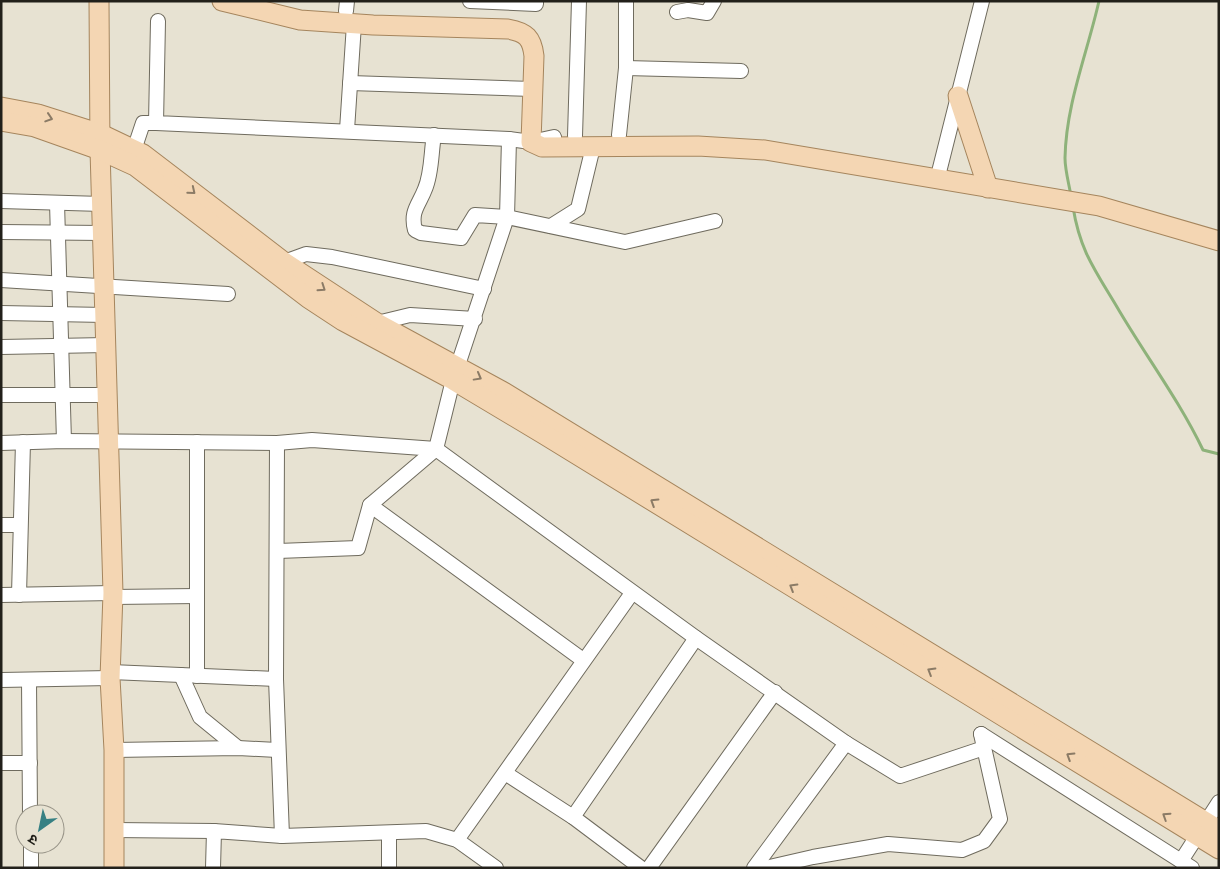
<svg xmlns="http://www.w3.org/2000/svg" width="1220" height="869" font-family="Rubik,'Noto Sans Devanagari',sans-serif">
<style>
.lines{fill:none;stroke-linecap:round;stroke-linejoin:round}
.stream{stroke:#8eb27a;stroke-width:3}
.minor-casing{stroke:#6f6b5e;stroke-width:16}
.major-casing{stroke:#a5855d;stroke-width:21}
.minor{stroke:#fff;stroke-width:14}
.major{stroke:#f4d6b3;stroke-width:19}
.oneway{stroke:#8b7b66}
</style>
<rect width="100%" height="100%" fill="#e7e2d2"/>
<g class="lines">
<g class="stream">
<path d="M1071,196C1069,184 1065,170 1065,158C1066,104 1087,54 1099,1"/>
<path d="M1073,207C1080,251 1095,270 1117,307C1145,355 1179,400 1203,450L1219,454"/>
</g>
<defs>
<g id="minor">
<polyline points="470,1 536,4 536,1"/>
<polyline points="346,11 347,1"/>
<polyline points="677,12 688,10 707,13 714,1"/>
<polyline points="158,21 156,123 509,139 531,142 554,137"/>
<polyline points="626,68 741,71"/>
<polyline points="350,83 533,89"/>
<polyline points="347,130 354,24"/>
<path d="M434,135C431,152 432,173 425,189C419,205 410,211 415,230L421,233L461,238L475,215L507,217L625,242L715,221"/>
<polyline points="619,135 626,68 626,1"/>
<polyline points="575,136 579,1"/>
<polyline points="134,150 143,123 156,123"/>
<polyline points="937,180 982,1"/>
<polyline points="1,201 102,204"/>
<polyline points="57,203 64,441"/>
<polyline points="551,226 578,209 593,147"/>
<polyline points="1,232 103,233"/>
<polyline points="284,262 306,254 332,257 484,289"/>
<polyline points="1,280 228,294"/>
<polyline points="1,313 105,315"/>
<polyline points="374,327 377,323 410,315 475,319"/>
<polyline points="1,347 106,345"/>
<polyline points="1,395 107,395"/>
<polyline points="197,442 197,676"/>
<polyline points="1,443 64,441 277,443 312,440 436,449 696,638 846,743 900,776 984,748"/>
<polyline points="277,443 276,679 282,836"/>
<polyline points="370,505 436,449 453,380 507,217 509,139"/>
<polyline points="1,525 20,525"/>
<polyline points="278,551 358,548 370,505 583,660"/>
<polyline points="1,595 113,593"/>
<polyline points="19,595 23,442"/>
<polyline points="113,597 197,596"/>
<polyline points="111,672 276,679"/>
<polyline points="181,675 200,717 238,748"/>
<polyline points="1,680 110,678"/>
<polyline points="29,680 30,814"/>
<polyline points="981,734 1192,868"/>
<polyline points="114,750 238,748 277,750"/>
<polyline points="1,763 30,763"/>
<polyline points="505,773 573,817 641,868"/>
<polyline points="573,817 696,638"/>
<polyline points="114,830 214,831"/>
<polyline points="457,840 632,593"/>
<polyline points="31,844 31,868"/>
<polyline points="1181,861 1219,802"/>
<polyline points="213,868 214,831 282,836 426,831 457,840 496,868"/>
<polyline points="389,868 389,834"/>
<polyline points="649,868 775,692"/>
<polyline points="754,868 846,743"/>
<polyline points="765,868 813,857 888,844 962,850 984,841 1000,819 981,734"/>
</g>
<g id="major">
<polyline points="99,1 100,150 113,593 110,678 114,750 114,868"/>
<path d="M222,1L300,20L373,25L508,29C526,32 532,38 534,56L531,142L542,147L698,146L765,150L1099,206L1219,241"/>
<polyline points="958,96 988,188"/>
<polyline points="1,107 38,114 101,134 143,154 284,262 377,323 502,391 1219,830"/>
<polyline points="1,121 35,127 100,150 135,166 308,298 343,321 453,380 545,435 1219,849"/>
</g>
</defs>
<use href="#minor" class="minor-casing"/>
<use href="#major" class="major-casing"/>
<use href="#minor" class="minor"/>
<use href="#major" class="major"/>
</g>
<defs><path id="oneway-chevron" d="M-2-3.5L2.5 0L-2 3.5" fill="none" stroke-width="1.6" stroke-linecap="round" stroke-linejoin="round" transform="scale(1.25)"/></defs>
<g class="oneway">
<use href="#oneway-chevron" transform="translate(49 118) rotate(18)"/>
<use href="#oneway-chevron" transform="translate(192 191) rotate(39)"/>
<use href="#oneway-chevron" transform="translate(322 288) rotate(34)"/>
<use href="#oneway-chevron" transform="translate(478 377) rotate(29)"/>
<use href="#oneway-chevron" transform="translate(654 502) rotate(-148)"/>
<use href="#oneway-chevron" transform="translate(793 587) rotate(-149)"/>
<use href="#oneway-chevron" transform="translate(931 671) rotate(-149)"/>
<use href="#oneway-chevron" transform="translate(1070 756) rotate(-148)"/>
<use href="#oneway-chevron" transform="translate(1166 816) rotate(-147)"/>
</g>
<rect width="1220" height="869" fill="none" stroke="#22201a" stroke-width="5"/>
<g transform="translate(40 829) rotate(213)"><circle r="24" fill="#e7e2d2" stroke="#989488"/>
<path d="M0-4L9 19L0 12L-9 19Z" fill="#378083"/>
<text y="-8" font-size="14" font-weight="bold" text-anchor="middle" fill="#22201a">उ</text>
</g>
</svg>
